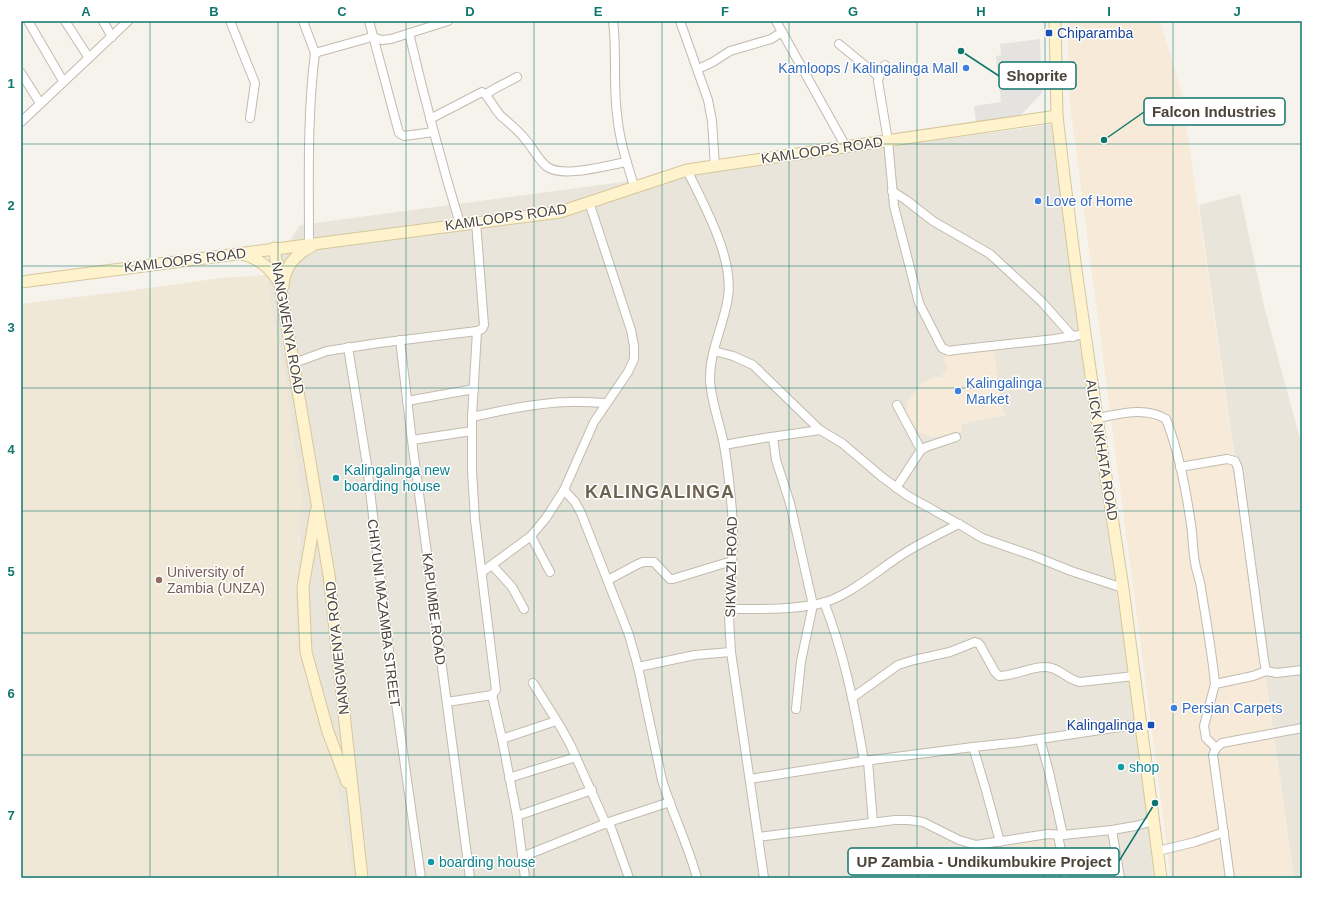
<svg xmlns="http://www.w3.org/2000/svg" width="1323" height="899" font-family="Helvetica,sans-serif">
<style>
.residential{fill:#eae5da}
.commercial{fill:#f7ead8}
.education{fill:#efe8d6}
.parking{fill:#e5e3e0}
.lines{fill:none;stroke-linecap:round;stroke-linejoin:round}
.minor-casing{stroke:#c2bbae;stroke-width:10}
.secondary-casing{stroke:#d6c79b;stroke-width:13}
.minor{stroke:#fff;stroke-width:8}
.secondary{stroke:#fff3cd;stroke-width:11}
.grid{fill:none;stroke:#0f766e;stroke-width:1;stroke-opacity:0.55}
.transit-dot{fill:#1a4fb4;stroke:#fff;stroke-width:1.5}
.shop-dot{fill:#3f7fe0;stroke:#fff;stroke-width:1.5}
.culture-dot{fill:#0f9aa8;stroke:#fff;stroke-width:1.5}
.education-dot{fill:#8d6e63;stroke:#fff;stroke-width:1.5}
.labels{text-anchor:middle;stroke-width:3;stroke-linejoin:round;paint-order:stroke}
.transit-label{font-size:14px;fill:#164399;stroke:#fff;text-anchor:start}
.shop-label{font-size:14px;fill:#366cbe;stroke:#fff;text-anchor:start}
.street-label{font-size:14px;fill:#4b4439;stroke:#fff}
.culture-label{font-size:14px;fill:#0d838f;stroke:#fff;text-anchor:start}
.education-label{font-size:14px;fill:#785e54;stroke:#fff;text-anchor:start}
.district-label{font-size:18px;font-weight:bold;letter-spacing:1px;fill:#6e6250;stroke:#fff}
.leader{fill:none;stroke:#0f766e;stroke-width:1.5}
.callout-dot{fill:#0f766e;stroke:#fff;stroke-width:1.5}
.callout{fill:#fff;stroke:#0f766e;stroke-width:1.5}
.callout-label{font-size:15px;text-anchor:middle;font-weight:bold;fill:#4b4439}
.neatline{fill:none;stroke:#0f766e;stroke-width:1.5}
.grid-label{font-size:13px;text-anchor:middle;font-weight:bold;fill:#0f766e}
</style>
<rect width="100%" height="100%" fill="#f6f3ec"/>
<g class="residential">
<polygon points="1062,123 1105,512 1159,878 353,878 338,790 324,733 300,658 294,625 300,535 269,294 267,275 300,225"/>
<polygon points="1240,194 1264,306 1302,446 1302,878 1294,878 1199,205"/>
</g>
<g class="commercial">
<polygon points="1067,21 1160,21 1182,94 1294,878 1171,878 1070,104"/>
<polygon points="992,346 997,367 997,376 1003,410 1006,415 962,424 962,432 951,434 947,436 932,437 919,433 913,426 906,411 908,400 918,388 922,383 933,377 941,377 947,368 944,358 949,352"/>
</g>
<g class="education">
<polygon points="267,275 269,294 286,379 302,497 294,625 300,658 324,733 338,790 353,878 21,878 21,304 128,291 220,278"/>
<polygon points="1057,836 1065,878 931,878 933,873 971,864 969,848"/>
</g>
<polygon class="parking" points="1040,39 1042,93 1019,117 976,122 974,106 1001,102 996,56 1001,55 1000,44"/>
<g class="lines">
<defs>
<g id="minor">
<polyline points="28,21 63,81"/>
<polyline points="65,21 89,58"/>
<polyline points="103,21 112,37"/>
<polyline points="230,21 255,83 250,118"/>
<polyline points="303,21 315,53"/>
<polyline points="369,21 399,133 404,136 434,132"/>
<path d="M613,21C617,52 613,83 617,114C619,139 627,163 634,186"/>
<polyline points="680,21 708,100 712,121 715,166"/>
<polyline points="776,21 846,147"/>
<path d="M409,33C424,97 441,161 460,224"/>
<polyline points="839,44 879,77"/>
<polyline points="885,65 879,77 878,81 888,141 894,206 919,303 942,348 949,351 955,350 1055,339 1085,334"/>
<polyline points="698,69 713,62 730,51 771,39 782,32"/>
<polyline points="21,73 40,103"/>
<polyline points="486,94 496,88 517,77"/>
<path d="M430,119L482,92C488,95 495,110 501,116C509,123 518,130 525,139C532,147 538,159 546,166C562,179 607,165 627,162"/>
<polyline points="21,122 128,21"/>
<path d="M687,170C704,205 734,258 728,297C724,325 709,352 710,380C711,402 720,423 724,445C728,466 730,489 732,511C735,543 731,575 729,607C729,622 730,637 731,652L764,878"/>
<polyline points="892,191 906,200 933,221 990,254 1042,302 1073,337"/>
<path d="M309,244C309,181 307,116 315,53L372,37L382,40L391,39L448,21"/>
<polyline points="400,340 411,433 470,878"/>
<polyline points="348,347 367,465 391,668 421,878"/>
<polyline points="714,351 733,356 753,365 820,430 842,443 882,477 908,496 964,527 982,538 1034,556 1071,571 1123,588"/>
<polyline points="294,363 327,351 379,343 477,331 482,329 484,325 476,222"/>
<polyline points="407,401 474,389"/>
<polyline points="897,405 921,450"/>
<path d="M472,417C504,410 536,403 568,402C581,401 593,403 606,403"/>
<path d="M1097,418C1120,414 1145,406 1166,419C1180,455 1187,494 1192,532C1193,542 1193,552 1195,562C1196,571 1200,579 1201,588C1206,620 1212,652 1215,684L1253,676L1266,671"/>
<polyline points="773,437 776,460 790,503 813,605 801,661 796,709"/>
<polyline points="412,440 472,431"/>
<polyline points="724,445 764,438 820,430"/>
<polyline points="1180,467 1227,459 1235,461 1238,468 1264,660 1266,671 1277,673 1302,670"/>
<polyline points="896,488 921,450 926,447 956,437"/>
<path d="M564,490L575,502L581,513L629,635L638,667L662,780C672,813 688,844 697,878"/>
<polyline points="531,536 550,572"/>
<polyline points="492,565 512,587 524,609"/>
<polyline points="482,572 531,536 546,518 564,490 594,422 628,372 634,359 634,346 631,330 589,202"/>
<polyline points="608,580 638,564 643,562 654,562 670,579 673,579 732,561"/>
<path d="M824,602C844,653 855,707 864,761"/>
<path d="M729,609C758,609 789,610 818,604C845,599 877,571 900,556C918,544 939,534 959,524"/>
<polyline points="638,667 695,655 731,652"/>
<polyline points="533,683 560,726 570,744 606,824"/>
<polyline points="1215,684 1204,726 1206,738 1216,748"/>
<polyline points="492,695 502,739 517,816 525,878"/>
<path d="M852,698L898,665L914,660L950,652L975,642L978,643L980,645L995,672L999,676C1014,676 1033,666 1046,667C1059,667 1067,680 1080,682L1134,676"/>
<polyline points="447,702 492,695 496,690 475,520 472,470 472,417 477,331"/>
<polyline points="502,739 556,721"/>
<polyline points="1040,739 1049,772 1063,835"/>
<polyline points="973,747 985,787 1000,842"/>
<polyline points="868,761 873,823"/>
<polyline points="509,778 576,757"/>
<polyline points="750,779 864,761 973,747 1020,742 1140,724"/>
<polyline points="517,816 592,790"/>
<polyline points="609,822 629,878"/>
<polyline points="1112,830 1120,878"/>
<polyline points="1058,835 1066,878"/>
<polyline points="758,837 895,820 909,820 923,822 959,840 976,845 1048,834 1063,835 1112,830 1135,826 1154,821"/>
<polyline points="1158,851 1195,842 1224,832"/>
<polyline points="912,856 917,863 925,878"/>
<polyline points="522,857 609,822 670,802"/>
<polyline points="1230,878 1213,755 1216,748 1222,743 1302,728"/>
</g>
<g id="secondary">
<polyline points="1055,21 1057,116 1064,176 1076,270 1097,418 1123,588 1161,878"/>
<polyline points="274,248 329,575 362,878"/>
<path d="M242,254C258,258 269,266 278,281"/>
<polyline points="21,282 560,212 687,170 1057,116"/>
<path d="M283,286C284,267 296,254 312,246"/>
<polyline points="316,511 303,587 306,652 328,732 347,782"/>
</g>
</defs>
<use href="#minor" class="minor-casing"/>
<use href="#secondary" class="secondary-casing"/>
<use href="#minor" class="minor"/>
<use href="#secondary" class="secondary"/>
</g>
<path class="grid" d="M150,21V878M278,21V878M406,21V878M534,21V878M662,21V878M789,21V878M917,21V878M1045,21V878M1173,21V878M21,144H1302M21,266H1302M21,388H1302M21,511H1302M21,633H1302M21,755H1302"/>
<g class="transit-dot">
<rect x="1045" y="29" width="8" height="8" rx="2"/>
<rect x="1147" y="721" width="8" height="8" rx="2"/>
</g>
<g class="shop-dot">
<circle cx="966" cy="68" r="4"/>
<circle cx="1038" cy="201" r="4"/>
<circle cx="958" cy="391" r="4"/>
<circle cx="1174" cy="708" r="4"/>
</g>
<g class="culture-dot">
<circle cx="336" cy="478" r="4"/>
<circle cx="1121" cy="767" r="4"/>
<circle cx="431" cy="862" r="4"/>
</g>
<circle class="education-dot" cx="159" cy="580" r="4"/>
<g class="labels">
<g class="transit-label">
<text x="1057" y="38">Chiparamba</text>
<text x="1143" y="730" text-anchor="end">Kalingalinga</text>
</g>
<g class="shop-label">
<text x="958" y="73" text-anchor="end">Kamloops / Kalingalinga Mall</text>
<text x="1046" y="206">Love of Home</text>
<text x="966" y="388">Kalingalinga<tspan x="966" dy="16">Market</tspan></text>
<text x="1182" y="713">Persian Carpets</text>
</g>
<g class="street-label">
<text transform="translate(822 150) rotate(-8)" y="5">KAMLOOPS ROAD</text>
<text transform="translate(506 217) rotate(-8)" y="5">KAMLOOPS ROAD</text>
<text transform="translate(185 260) rotate(-7)" y="5">KAMLOOPS ROAD</text>
<text transform="translate(288 328) rotate(80)" y="5">NANGWENYA ROAD</text>
<text transform="translate(1102 450) rotate(81)" y="5">ALICK NKHATA ROAD</text>
<text transform="translate(731 567) rotate(-89)" y="5">SIKWAZI ROAD</text>
<text transform="translate(434 609) rotate(83)" y="5">KAPUMBE ROAD</text>
<text transform="translate(384 613) rotate(83)" y="5">CHIYUNI MAZAMBA STREET</text>
<text transform="translate(337 648) rotate(-96)" y="5">NANGWENYA ROAD</text>
</g>
<g class="culture-label">
<text x="344" y="475">Kalingalinga new<tspan x="344" dy="16">boarding house</tspan></text>
<text x="1129" y="772">shop</text>
<text x="439" y="867">boarding house</text>
</g>
<g class="education-label">
<text x="167" y="577">University of<tspan x="167" dy="16">Zambia (UNZA)</tspan></text>
</g>
<g class="district-label">
<text x="660" y="498">KALINGALINGA</text>
</g>
</g>
<path class="leader" d="M961 51L999 76M1104 140L1144 112M1155 803L1119 861"/>
<g class="callout-dot">
<circle cx="961" cy="51" r="4"/>
<circle cx="1104" cy="140" r="4"/>
<circle cx="1155" cy="803" r="4"/>
</g>
<g class="callout">
<rect x="999" y="62" width="77" height="27" rx="4"/>
<rect x="1144" y="98" width="141" height="27" rx="4"/>
<rect x="848" y="848" width="271" height="27" rx="4"/>
</g>
<g class="callout-label">
<text x="1037" y="81">Shoprite</text>
<text x="1214" y="117">Falcon Industries</text>
<text x="984" y="867">UP Zambia - Undikumbukire Project</text>
</g>
<rect width="1323" height="899" fill="none" stroke="#ffffff" stroke-width="44"/>
<rect x="22" y="22" width="1279" height="855" class="neatline"/>
<g class="grid-label">
<text x="86" y="16">A</text>
<text x="214" y="16">B</text>
<text x="342" y="16">C</text>
<text x="470" y="16">D</text>
<text x="598" y="16">E</text>
<text x="725" y="16">F</text>
<text x="853" y="16">G</text>
<text x="981" y="16">H</text>
<text x="1109" y="16">I</text>
<text x="1237" y="16">J</text>
<text x="11" y="88">1</text>
<text x="11" y="210">2</text>
<text x="11" y="332">3</text>
<text x="11" y="454">4</text>
<text x="11" y="576">5</text>
<text x="11" y="698">6</text>
<text x="11" y="820">7</text>
</g>
</svg>
